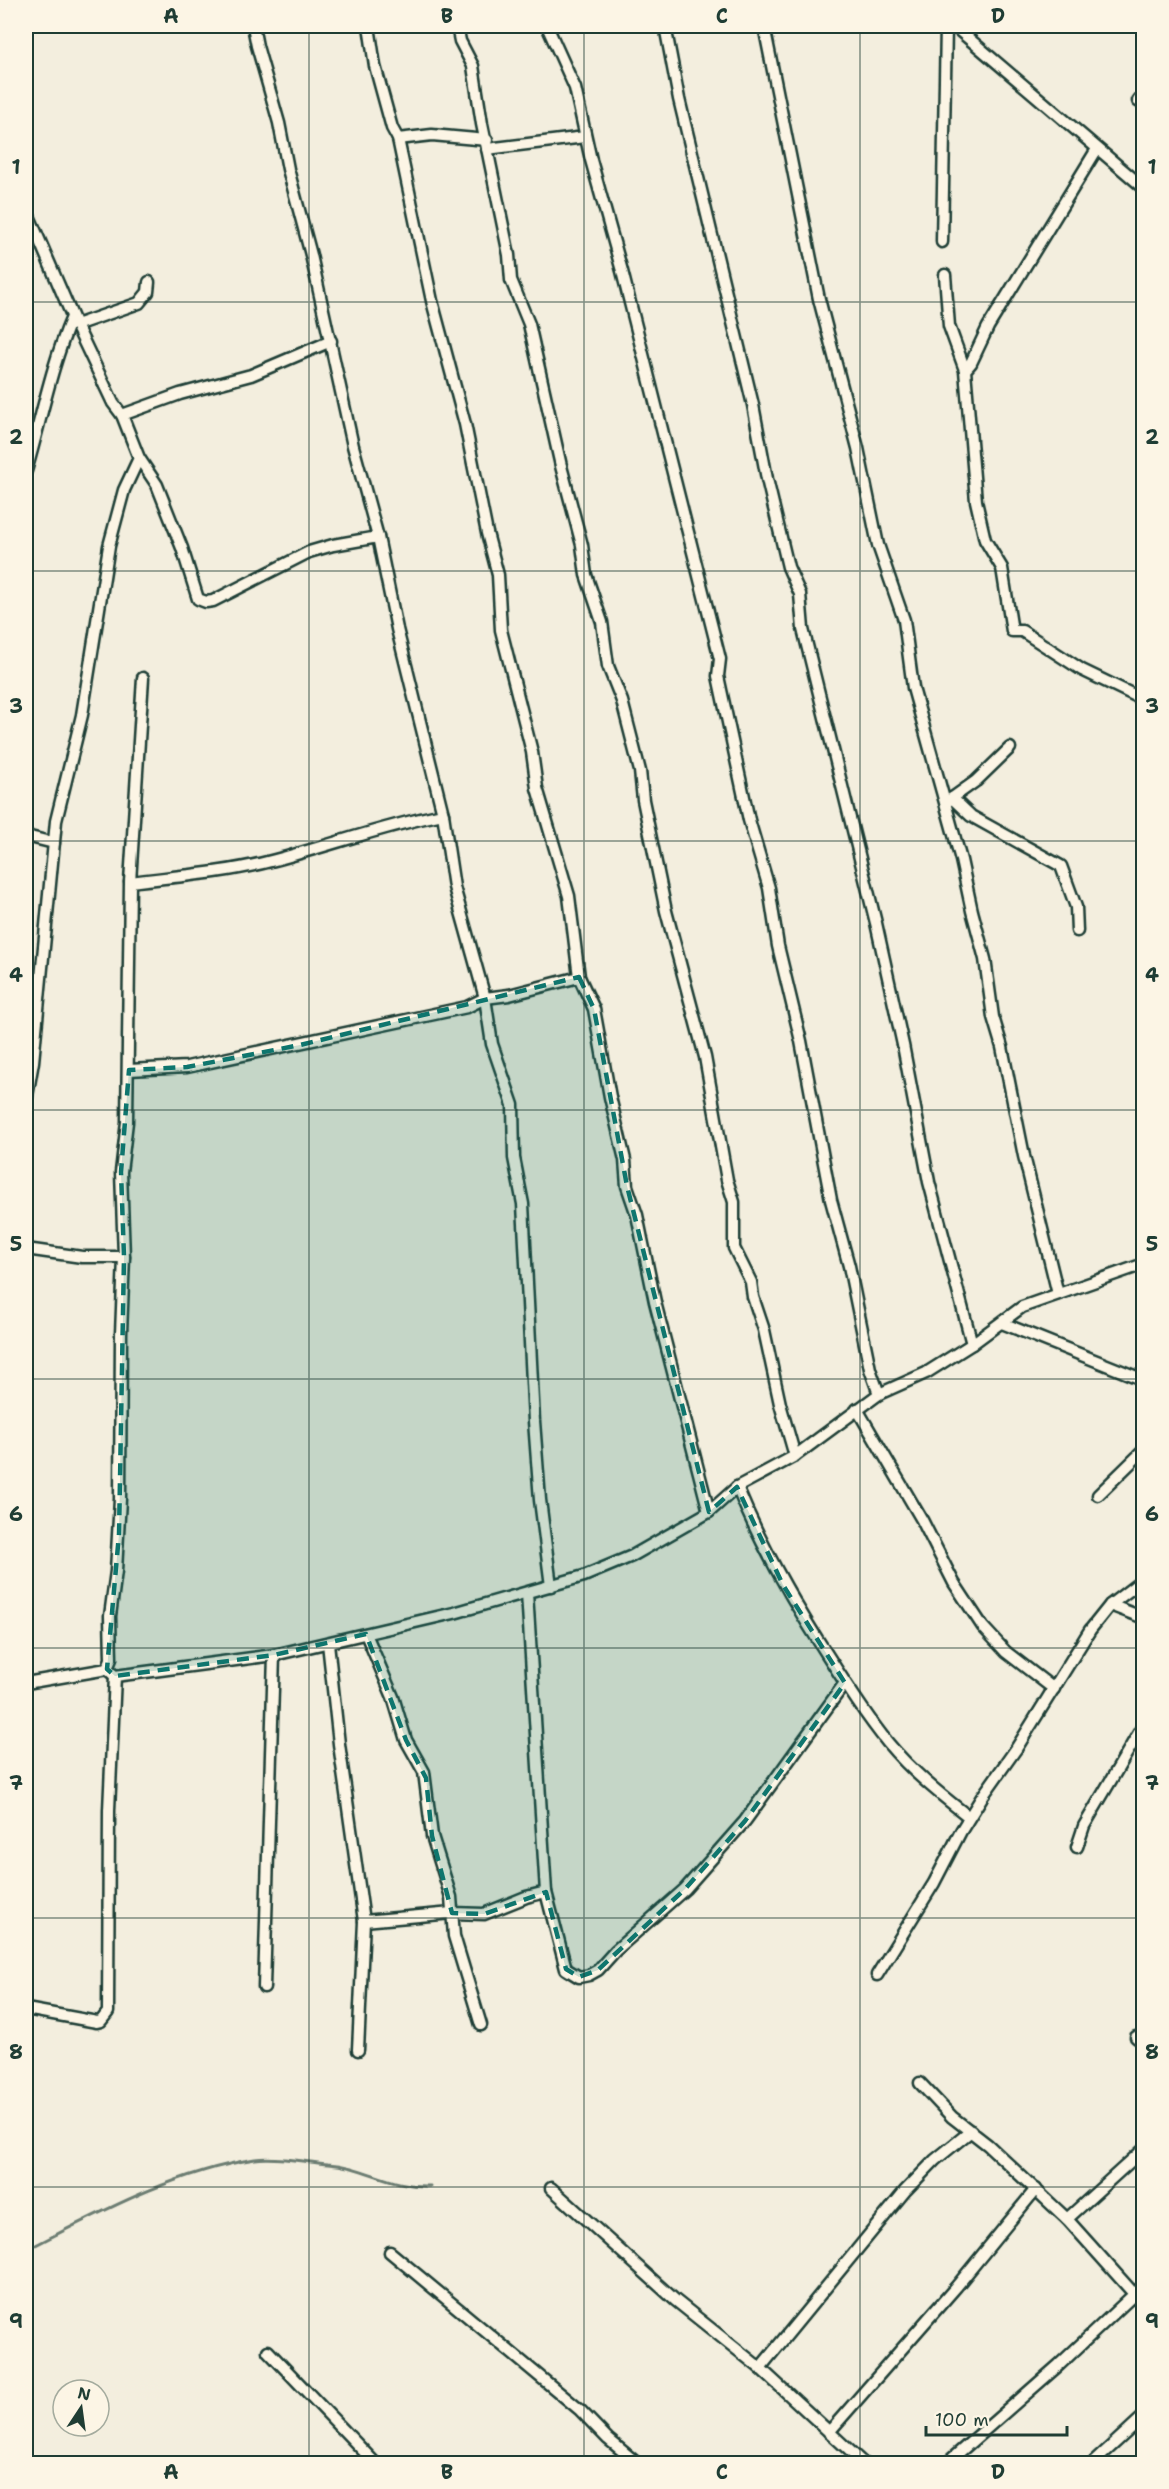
<svg xmlns="http://www.w3.org/2000/svg" width="1169" height="2489" font-family="'Shantell Sans',sans-serif">
<style>
.lines{fill:none;stroke-linecap:round;stroke-linejoin:round}
.stream{stroke:#6c7d72;stroke-width:3}
.minor-casing{stroke:#1f3d34;stroke-width:15}
.minor{stroke:#fcf5e5;stroke-width:10}
.marked{fill:#0f766e;fill-opacity:0.2;stroke:#0f766e;stroke-width:4.5;stroke-dasharray:12 8;stroke-linejoin:round}
.grid{fill:none;stroke:#1f3d34;stroke-width:1.5;stroke-opacity:0.55}
.neatline{fill:none;stroke:#1f3d34;stroke-width:2}
.grid-label{font-size:20px;text-anchor:middle;font-weight:bold;fill:#1f3d34}
</style>
<rect width="100%" height="100%" fill="#f3eede"/>
<filter id="ink" filterUnits="userSpaceOnUse"><feTurbulence type="fractalNoise" baseFrequency=".0167" numOctaves="2"/><feDisplacementMap in="SourceGraphic" scale="12" xChannelSelector="R" yChannelSelector="G"/><feConvolveMatrix kernelMatrix="1 2 1 2 8 2 1 2 1" color-interpolation-filters="sRGB"/></filter>
<g filter="url(#ink)">
<g class="lines">
<path class="stream" d="M26,2250C99,2213 173,2172 255,2159C276,2156 306,2162 328,2164C364,2166 391,2188 430,2186"/>
<defs>
<g id="minor">
<polyline points="253,26 257,46 279,123 288,169 311,255 353,446 378,537 397,629 443,814 454,887 485,998 492,1044 513,1105 514,1158 523,1204 534,1421 540,1500 551,1586"/>
<polyline points="369,26 375,66 392,128 398,139 432,301 465,424 487,533 498,575 501,630 532,752 537,788 569,896 579,977 594,1009 610,1097 625,1160 627,1186 637,1215 655,1302 709,1512"/>
<polyline points="457,26 460,41 473,66 482,124 509,255 511,280 529,324 561,466 582,545 586,575 602,622 608,666 622,701 640,771 643,800 666,911 705,1057 727,1180 734,1202 734,1248 751,1282 753,1297 764,1330 780,1404 795,1456"/>
<polyline points="547,26 575,88 591,160 622,271 720,659 718,676 749,820 769,888 778,946 801,1041 831,1200 849,1266 870,1369 879,1394"/>
<polyline points="665,26 679,99 753,405 767,479 788,567 800,594 803,629 876,923 903,1045 929,1182 972,1344"/>
<polyline points="764,26 819,299 858,448 878,545 904,620 913,688 961,860 972,911 985,959 993,1017 1002,1047 1024,1156 1058,1294"/>
<polyline points="954,26 1144,188"/>
<polyline points="1138,101 1144,93"/>
<polyline points="398,139 432,135 487,140"/>
<polyline points="487,149 585,137"/>
<polyline points="1097,149 988,327 971,363 965,370 976,501 985,540 1002,568 1012,631 1022,631 1082,670 1144,700"/>
<polyline points="26,209 76,325 113,403 122,415 139,458 157,485 182,548 198,599 206,602 213,601 309,552 333,545 378,537"/>
<polyline points="942,242 946,26"/>
<polyline points="945,275 949,326 965,370"/>
<polyline points="76,325 139,303 148,292 149,282"/>
<polyline points="122,415 180,394 251,375 331,341"/>
<path d="M26,471C41,420 51,366 72,317"/>
<polyline points="952,798 971,816 1061,866 1076,907 1077,931"/>
<polyline points="948,801 976,781 1010,748"/>
<polyline points="26,836 54,843"/>
<polyline points="130,882 143,678"/>
<polyline points="129,1070 187,1067 467,1007 485,998 509,995 579,977"/>
<polyline points="26,1102 33,1062 56,821 82,715 109,546 124,490 139,458"/>
<polyline points="26,1249 82,1257 124,1257"/>
<polyline points="1002,1323 1144,1380"/>
<polyline points="857,1409 922,1520 954,1583 983,1627 1006,1652 1054,1689"/>
<path d="M737,1487C762,1548 793,1602 828,1656C847,1686 866,1716 888,1743C911,1771 941,1795 969,1817"/>
<polyline points="1098,1495 1144,1450"/>
<polyline points="1110,1605 1144,1618"/>
<polyline points="366,1634 393,1697 406,1740 424,1772 432,1836 451,1897 454,1936 481,2025"/>
<polyline points="328,1643 339,1744 364,1921 358,2050"/>
<path d="M107,1669L111,1659L110,1616L116,1571L120,1499L121,1334L124,1257L121,1172L127,1122L130,882C178,876 227,873 275,860C332,845 386,825 443,814"/>
<polyline points="26,1683 107,1669 115,1676 274,1655 454,1613 584,1576 632,1556 709,1512 737,1487 795,1456 879,1394 926,1373 972,1344 1022,1307 1144,1264"/>
<polyline points="1077,1847 1084,1826 1144,1724"/>
<polyline points="546,1892 566,1969 579,1977 589,1975 598,1970 616,1950 685,1889 745,1821 845,1683"/>
<polyline points="364,1921 452,1913 484,1914 526,1897 546,1892 527,1593"/>
<polyline points="877,1975 934,1883 961,1831 982,1797 1016,1749 1090,1630 1110,1605 1144,1579"/>
<polyline points="264,1987 274,1655"/>
<polyline points="26,2009 97,2022 101,2021 108,2012 109,1810 115,1676"/>
<polyline points="1136,2037 1144,2043"/>
<polyline points="920,2083 952,2117 988,2145 1067,2219 1144,2305"/>
<polyline points="551,2188 675,2300 760,2368 864,2464"/>
<polyline points="1067,2219 1144,2149"/>
<polyline points="390,2252 580,2410 608,2439 638,2464"/>
<polyline points="268,2351 376,2464"/>
<polyline points="760,2368 905,2191 935,2160 971,2131"/>
<polyline points="829,2432 956,2287 1036,2189"/>
<polyline points="946,2464 1059,2365 1144,2285"/>
<polyline points="1092,2464 1144,2416"/>
</g>
</defs>
<use href="#minor" class="minor-casing"/>
<use href="#minor" class="minor"/>
</g>
</g>
<path class="marked" d="M579,977L594,1009L627,1186L709,1512L737,1487L783,1585L845,1683L745,1821L685,1889L598,1970L579,1977L566,1969L546,1892L484,1914L452,1913L432,1836L426,1778L406,1740L366,1634L274,1655L115,1676L107,1669L119,1534L124,1257L121,1172L129,1070L187,1067L300,1045Z"/>
<path class="grid" d="M309,26V2464M584,26V2464M860,26V2464M26,302H1144M26,571H1144M26,841H1144M26,1110H1144M26,1379H1144M26,1648H1144M26,1918H1144M26,2187H1144"/>
<rect width="1169" height="2489" fill="none" stroke="#fcf5e5" stroke-width="66"/>
<g transform="translate(81 2408) rotate(13)"><circle r="28" fill="#fcf5e5" stroke="#a4ab9e" stroke-width="1.5"/>
<path d="M0-4.5L10 22L0 15L-10 22Z" fill="#1f3d34"/>
<text y="-9" font-size="16" font-weight="bold" text-anchor="middle" fill="#1f3d34">N</text>
</g>
<path d="M926 2426v9h141v-9" fill="none" stroke="#1f3d34" stroke-width="3"/>
<text x="935" y="2426" font-size="18" fill="#1f3d34" stroke="#fcf5e5" stroke-width="4.5" paint-order="stroke">100 m</text>
<rect x="33" y="33" width="1103" height="2423" class="neatline"/>
<g class="grid-label">
<text x="171" y="23">A</text>
<text x="447" y="23">B</text>
<text x="722" y="23">C</text>
<text x="998" y="23">D</text>
<text x="16" y="174">1</text>
<text x="1152" y="174">1</text>
<text x="16" y="444">2</text>
<text x="1152" y="444">2</text>
<text x="16" y="713">3</text>
<text x="1152" y="713">3</text>
<text x="16" y="982">4</text>
<text x="1152" y="982">4</text>
<text x="16" y="1251">5</text>
<text x="1152" y="1251">5</text>
<text x="16" y="1521">6</text>
<text x="1152" y="1521">6</text>
<text x="16" y="1790">7</text>
<text x="1152" y="1790">7</text>
<text x="16" y="2059">8</text>
<text x="1152" y="2059">8</text>
<text x="16" y="2328">9</text>
<text x="1152" y="2328">9</text>
<text x="171" y="2479">A</text>
<text x="447" y="2479">B</text>
<text x="722" y="2479">C</text>
<text x="998" y="2479">D</text>
</g>
</svg>
